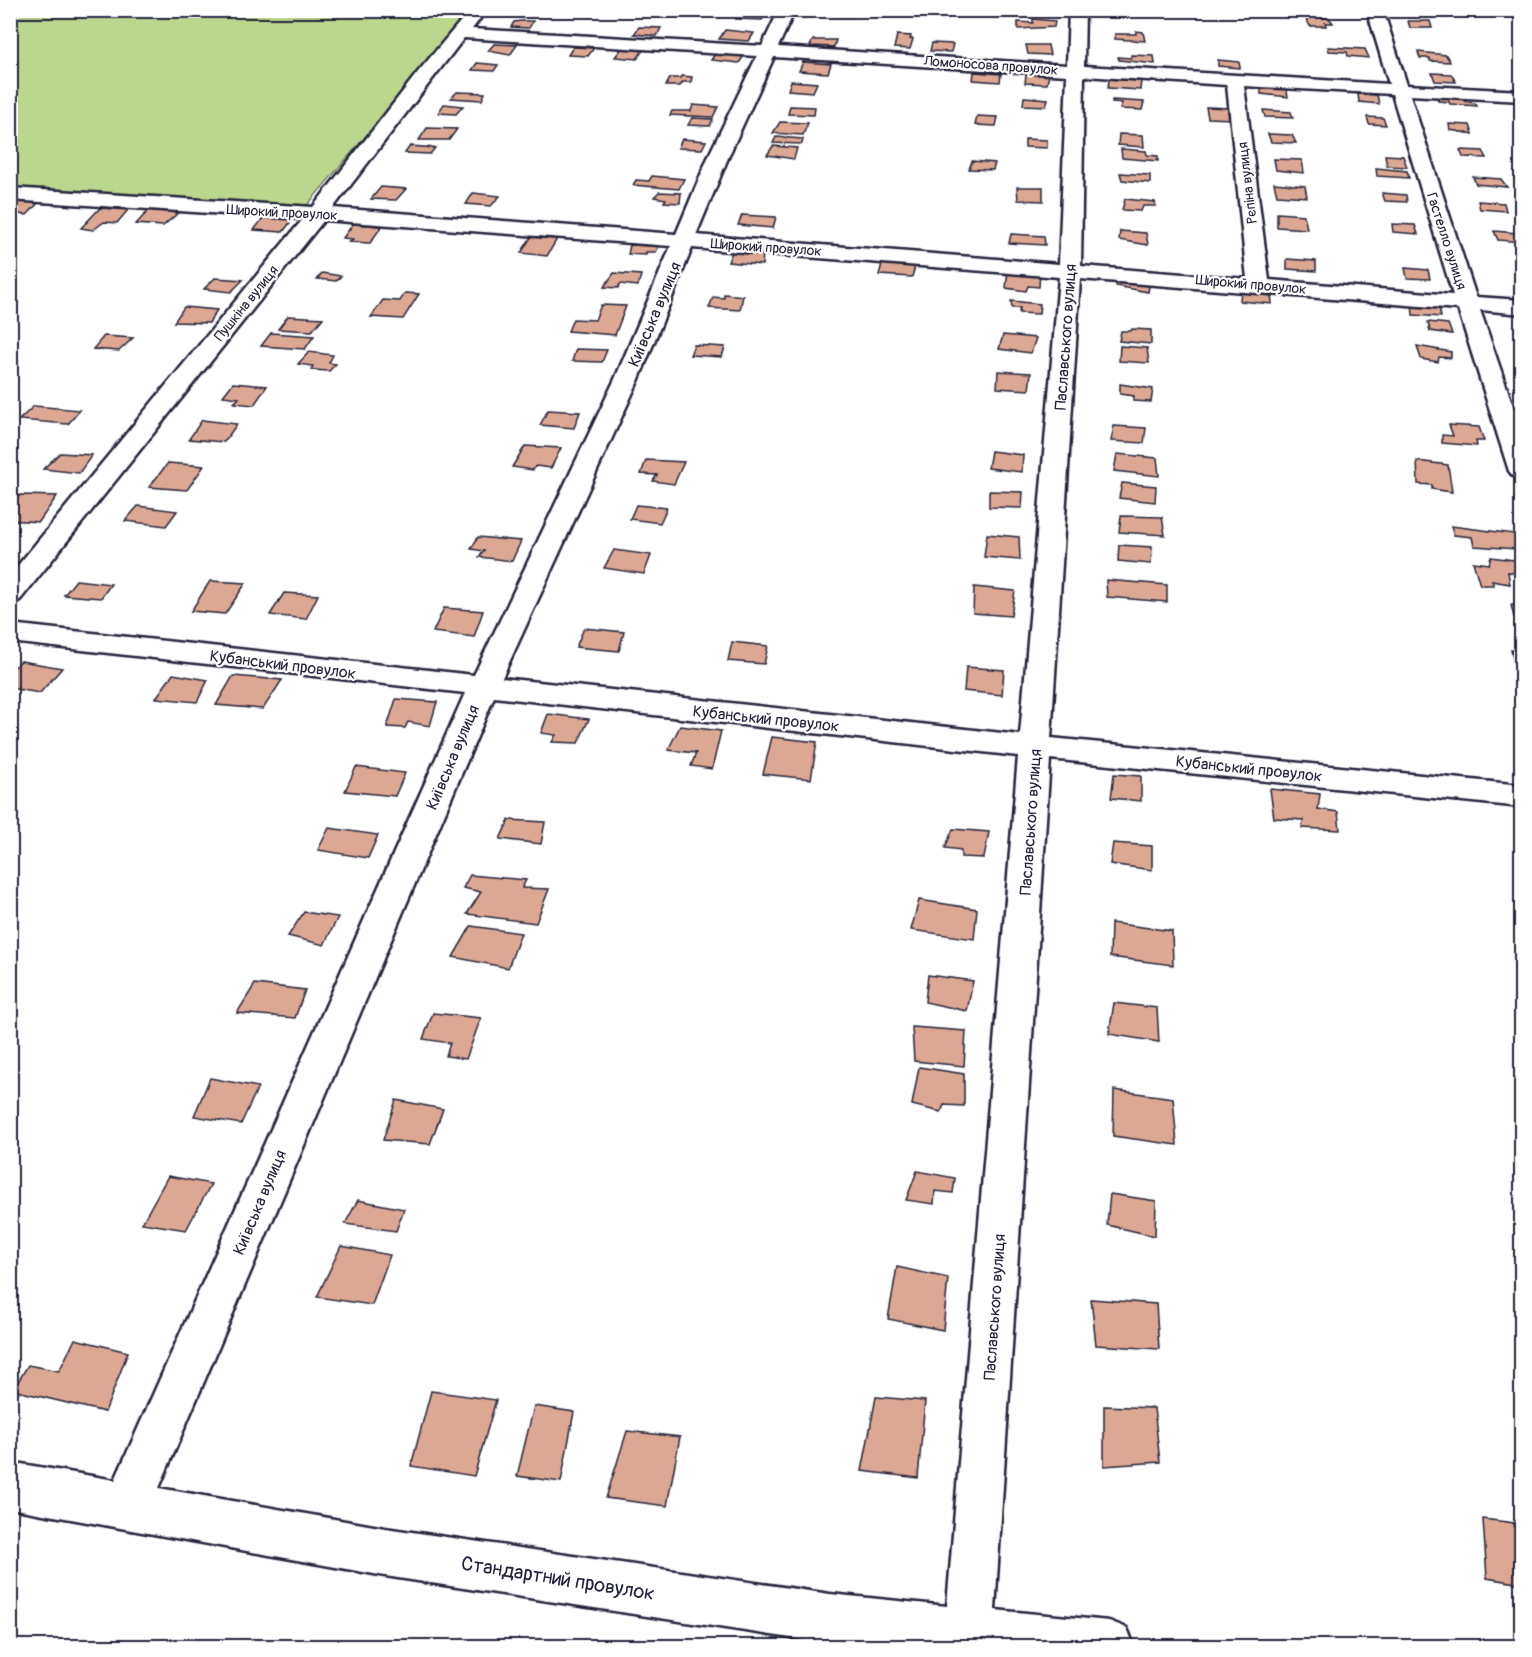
<svg xmlns="http://www.w3.org/2000/svg" width="1532" height="1657" font-family="Pangolin,sans-serif">
<style>
.green{fill:#bbd68d;stroke:#6e7c64;stroke-width:1.5}
.building{fill:#dda893;stroke:#22223b;stroke-width:1.5}
.lines{fill:none;stroke-linecap:round;stroke-linejoin:round}
.minor-casing{stroke:#22223b;stroke-width:5}
.minor{fill:#fff;fill-rule:evenodd}
.labels{text-anchor:middle;stroke-width:4.5;stroke-linejoin:round;paint-order:stroke}
.far-street-label{font-size:14px;fill:#22223b;stroke:#fff}
.street-label{font-size:16px;fill:#22223b;stroke:#fff}
.near-street-label{font-size:20px;fill:#22223b;stroke:#fff}
</style>
<rect width="100%" height="100%" fill="#fff"/>
<filter id="ink" filterUnits="userSpaceOnUse"><feTurbulence type="fractalNoise" baseFrequency=".0167" numOctaves="2"/><feDisplacementMap in="SourceGraphic" scale="12" xChannelSelector="R" yChannelSelector="G"/><feConvolveMatrix kernelMatrix="1 2 1 2 8 2 1 2 1" color-interpolation-filters="sRGB"/></filter>
<g filter="url(#ink)">
<polygon class="green" points="10,11 472,11 303,210 11,189"/>
<g class="building">
<polygon points="522,10 543,10 538,17 518,15"/>
<polygon points="740,10 744,10 767,11 762,20 736,19"/>
<polygon points="827,10 857,10 853,16 838,16 839,14 826,13"/>
<polygon points="1305,17 1329,18 1333,23 1325,23 1326,26 1310,26"/>
<polygon points="1033,19 1055,21 1054,27 1018,29 1018,22 1033,23"/>
<polygon points="521,21 533,21 529,28 511,27 514,22"/>
<polygon points="1408,21 1430,21 1432,28 1410,28"/>
<polygon points="639,27 661,28 657,36 634,34"/>
<polygon points="725,30 754,33 749,41 719,39"/>
<polygon points="1136,31 1143,32 1145,41 1115,39 1115,34 1136,34"/>
<polygon points="897,35 911,36 910,39 913,39 910,49 894,48"/>
<polygon points="813,40 836,40 834,47 810,46"/>
<polygon points="932,43 953,44 951,52 930,51"/>
<polygon points="494,44 517,45 510,55 488,51"/>
<polygon points="1026,45 1048,45 1050,55 1028,54"/>
<polygon points="573,47 594,48 588,56 568,55"/>
<polygon points="1328,47 1365,49 1369,58 1348,56 1347,52 1329,51"/>
<polygon points="622,48 644,49 637,59 615,57"/>
<polygon points="1418,52 1446,55 1450,62 1430,61 1430,58 1420,58"/>
<polygon points="715,54 744,56 739,63 711,60"/>
<polygon points="1131,55 1154,56 1155,64 1119,60 1118,57 1131,58"/>
<polygon points="1218,60 1239,62 1240,68 1218,66"/>
<polygon points="803,62 831,64 828,73 799,71"/>
<polygon points="477,63 498,65 494,71 472,70"/>
<polygon points="974,72 1001,74 1000,82 973,80"/>
<polygon points="1432,73 1451,74 1456,82 1435,81"/>
<polygon points="1026,74 1049,75 1047,84 1025,83"/>
<polygon points="682,76 692,77 691,82 683,82 680,86 666,86 670,78 681,78"/>
<polygon points="1109,79 1141,81 1140,90 1108,88"/>
<polygon points="791,81 817,83 813,92 788,90"/>
<polygon points="1261,87 1286,87 1288,97 1261,94"/>
<polygon points="457,92 485,93 482,100 451,98"/>
<polygon points="1358,94 1377,95 1379,104 1359,102"/>
<polygon points="1437,95 1463,97 1464,101 1475,103 1477,106 1450,104 1449,102 1438,101"/>
<polygon points="1024,97 1048,99 1046,106 1023,105"/>
<polygon points="1112,100 1144,102 1142,110 1120,109 1122,103 1112,102"/>
<polygon points="444,104 463,106 456,114 438,113"/>
<polygon points="693,105 718,107 713,117 670,115 672,111 691,111"/>
<polygon points="790,106 815,107 814,115 788,114"/>
<polygon points="1206,107 1232,108 1233,119 1208,118"/>
<polygon points="1263,110 1291,112 1293,118 1265,117"/>
<polygon points="977,116 998,117 996,126 975,125"/>
<polygon points="1367,117 1383,118 1386,125 1369,124"/>
<polygon points="692,118 713,119 710,126 688,125"/>
<polygon points="780,122 808,123 803,135 773,133"/>
<polygon points="1449,124 1470,125 1473,134 1450,130"/>
<polygon points="427,128 457,129 449,140 419,140"/>
<polygon points="1119,134 1143,135 1144,147 1118,145"/>
<polygon points="1268,134 1292,135 1296,143 1271,142"/>
<polygon points="776,137 803,139 802,144 773,143"/>
<polygon points="682,139 706,141 702,149 678,148"/>
<polygon points="1025,139 1047,140 1047,148 1025,147"/>
<polygon points="410,146 435,148 430,154 405,153"/>
<polygon points="773,146 797,148 794,159 767,155"/>
<polygon points="1121,149 1146,151 1147,155 1158,156 1158,161 1122,158"/>
<polygon points="1460,150 1483,151 1487,158 1463,157"/>
<polygon points="1385,155 1403,156 1407,167 1387,166"/>
<polygon points="1274,159 1302,160 1304,173 1276,170"/>
<polygon points="972,161 995,163 993,170 969,169"/>
<polygon points="1376,168 1407,171 1409,178 1377,176"/>
<polygon points="1120,173 1150,175 1150,183 1122,180"/>
<polygon points="652,176 684,179 679,189 633,185 636,180 649,181"/>
<polygon points="1473,177 1501,179 1507,187 1476,184"/>
<polygon points="1274,183 1305,186 1307,197 1277,195"/>
<polygon points="381,187 406,189 396,200 371,199"/>
<polygon points="1017,187 1043,187 1043,201 1018,200"/>
<polygon points="659,192 681,193 680,203 664,202 666,199 654,197"/>
<polygon points="473,193 500,196 491,206 466,204"/>
<polygon points="1382,193 1406,195 1407,202 1385,201"/>
<polygon points="1125,199 1155,202 1156,206 1143,206 1141,211 1122,210"/>
<polygon points="10,200 40,201 27,215 10,213"/>
<polygon points="1478,201 1504,203 1506,211 1480,209"/>
<polygon points="100,208 128,210 117,223 104,222 93,230 81,228"/>
<polygon points="149,210 178,213 163,226 136,224"/>
<polygon points="1277,213 1304,215 1307,229 1277,227"/>
<polygon points="742,215 776,217 773,228 738,225"/>
<polygon points="264,217 292,220 283,232 254,230"/>
<polygon points="353,224 382,226 370,243 349,242 353,239 343,238"/>
<polygon points="1392,224 1415,225 1418,234 1393,232"/>
<polygon points="1120,231 1146,233 1148,245 1119,240"/>
<polygon points="1494,231 1517,233 1522,242 1498,240"/>
<polygon points="1011,234 1044,236 1045,245 1009,243"/>
<polygon points="531,237 557,239 547,256 521,253"/>
<polygon points="630,245 659,246 656,252 646,252 646,255 628,254"/>
<polygon points="732,252 763,254 762,265 728,262"/>
<polygon points="1287,259 1316,261 1316,271 1287,269"/>
<polygon points="883,260 916,263 912,277 879,275"/>
<polygon points="1405,268 1428,270 1430,279 1407,278"/>
<polygon points="1008,270 1040,272 1039,287 1028,286 1026,291 1006,288"/>
<polygon points="322,273 341,276 336,281 317,279"/>
<polygon points="614,273 641,275 638,286 620,284 618,288 604,287"/>
<polygon points="215,278 243,280 231,292 204,289"/>
<polygon points="1116,278 1150,281 1148,292 1116,286"/>
<polygon points="1241,290 1271,293 1272,304 1240,301"/>
<polygon points="405,293 419,294 403,319 371,317 383,300 400,301"/>
<polygon points="724,294 743,296 740,310 709,308 713,297 724,298"/>
<polygon points="1011,301 1040,304 1039,314 1019,313 1020,308 1012,308"/>
<polygon points="1412,304 1439,307 1441,317 1413,315"/>
<polygon points="601,305 626,306 615,335 568,331 573,319 595,320"/>
<polygon points="184,307 217,310 209,323 174,322"/>
<polygon points="288,316 323,318 312,331 278,329"/>
<polygon points="1428,322 1448,324 1452,334 1430,331"/>
<polygon points="1132,329 1151,330 1151,344 1119,341 1121,331 1131,331"/>
<polygon points="271,333 314,336 305,349 261,346"/>
<polygon points="1003,335 1036,338 1031,353 999,349"/>
<polygon points="104,336 133,338 119,351 93,349"/>
<polygon points="694,345 725,347 722,357 690,355"/>
<polygon points="1120,346 1147,348 1149,363 1119,361"/>
<polygon points="1417,346 1451,352 1451,358 1439,357 1438,362 1421,359"/>
<polygon points="576,349 607,350 602,362 572,361"/>
<polygon points="309,352 333,355 329,363 336,364 329,371 311,370 313,366 298,364"/>
<polygon points="998,371 1031,373 1029,390 997,388"/>
<polygon points="233,383 267,386 254,405 234,403 239,398 223,396"/>
<polygon points="1120,384 1153,389 1151,402 1133,401 1134,396 1120,394"/>
<polygon points="34,406 80,410 68,424 19,420"/>
<polygon points="548,410 580,412 574,428 540,425"/>
<polygon points="202,420 237,424 224,442 189,439"/>
<polygon points="1449,425 1479,427 1484,441 1476,441 1477,446 1442,443 1442,435 1453,436"/>
<polygon points="1114,426 1146,428 1144,443 1111,441"/>
<polygon points="525,446 561,448 551,468 536,466 533,470 512,467"/>
<polygon points="991,451 1023,455 1022,472 988,468"/>
<polygon points="60,453 92,455 79,473 43,469"/>
<polygon points="1117,454 1157,458 1159,476 1114,471"/>
<polygon points="646,460 684,462 674,484 653,481 657,475 641,474"/>
<polygon points="1417,461 1448,465 1452,492 1432,489 1432,485 1418,484"/>
<polygon points="168,463 204,466 187,490 149,487"/>
<polygon points="1122,483 1156,486 1155,502 1119,498"/>
<polygon points="989,491 1023,492 1022,508 989,507"/>
<polygon points="20,495 57,496 39,522 10,520 10,507"/>
<polygon points="636,505 667,508 660,523 630,519"/>
<polygon points="138,506 177,511 166,526 125,521"/>
<polygon points="1121,516 1162,517 1165,535 1119,532"/>
<polygon points="1451,526 1514,534 1517,549 1474,546 1472,537 1454,535"/>
<polygon points="987,534 1019,537 1020,560 984,557"/>
<polygon points="478,537 521,541 512,561 479,557 484,551 471,549"/>
<polygon points="1119,545 1152,547 1151,564 1118,561"/>
<polygon points="614,550 651,555 644,574 604,568"/>
<polygon points="1491,557 1521,561 1522,574 1508,572 1510,584 1492,581 1494,585 1480,585 1473,562 1489,564"/>
<polygon points="76,580 111,584 101,598 64,595"/>
<polygon points="1106,580 1167,585 1167,602 1107,597"/>
<polygon points="210,581 246,583 225,614 191,611"/>
<polygon points="974,587 1015,591 1011,616 973,613"/>
<polygon points="284,593 318,595 306,619 270,615"/>
<polygon points="1511,605 1522,606 1522,618 1514,617"/>
<polygon points="444,608 483,611 474,637 433,632"/>
<polygon points="584,628 624,632 619,651 576,647"/>
<polygon points="732,642 768,646 764,664 728,661"/>
<polygon points="1511,650 1522,652 1522,675 1517,675"/>
<polygon points="21,661 62,668 40,693 10,688 10,671"/>
<polygon points="966,667 1004,670 1002,695 964,691"/>
<polygon points="173,674 208,680 197,702 156,698"/>
<polygon points="233,676 282,680 263,709 216,705"/>
<polygon points="396,699 437,702 430,726 408,722 405,728 387,727"/>
<polygon points="548,714 589,719 578,743 552,742 556,735 541,733"/>
<polygon points="680,726 721,731 712,769 691,766 696,753 668,750"/>
<polygon points="772,737 817,742 811,779 763,774"/>
<polygon points="356,767 405,773 395,796 345,791"/>
<polygon points="1114,774 1141,776 1141,801 1111,798"/>
<polygon points="1270,789 1320,794 1318,809 1338,812 1340,830 1302,828 1303,820 1274,818"/>
<polygon points="509,820 545,822 541,844 500,839"/>
<polygon points="329,828 378,835 368,858 318,850"/>
<polygon points="953,829 989,832 984,858 961,857 961,850 945,848"/>
<polygon points="1113,843 1152,846 1152,870 1110,864"/>
<polygon points="470,875 526,880 522,888 549,889 536,923 467,914 481,892 463,888"/>
<polygon points="919,900 977,909 974,939 911,930"/>
<polygon points="304,912 338,917 324,945 288,936"/>
<polygon points="1111,923 1172,931 1173,965 1110,957"/>
<polygon points="471,926 521,933 508,968 453,957"/>
<polygon points="928,975 973,981 967,1011 925,1002"/>
<polygon points="255,984 305,990 295,1018 237,1013"/>
<polygon points="1114,1003 1157,1008 1159,1042 1109,1034"/>
<polygon points="433,1013 481,1018 466,1059 446,1056 450,1043 423,1039"/>
<polygon points="912,1027 966,1031 964,1066 914,1061"/>
<polygon points="919,1067 964,1074 964,1106 944,1105 941,1112 912,1105"/>
<polygon points="210,1078 258,1087 241,1124 194,1116"/>
<polygon points="1114,1090 1173,1098 1177,1145 1113,1136"/>
<polygon points="396,1100 443,1109 430,1144 383,1140"/>
<polygon points="917,1171 955,1178 953,1193 935,1191 934,1204 906,1200"/>
<polygon points="168,1176 211,1184 186,1230 142,1223"/>
<polygon points="1110,1194 1156,1201 1155,1236 1107,1225"/>
<polygon points="358,1200 404,1209 396,1231 345,1224"/>
<polygon points="341,1246 390,1255 372,1305 317,1297"/>
<polygon points="897,1267 948,1278 943,1330 888,1319"/>
<polygon points="1091,1299 1156,1304 1159,1349 1096,1345"/>
<polygon points="75,1339 128,1352 105,1412 13,1390 28,1365 59,1371"/>
<polygon points="431,1391 496,1400 474,1476 411,1466"/>
<polygon points="876,1397 925,1401 918,1478 862,1471"/>
<polygon points="534,1406 574,1412 561,1482 517,1476"/>
<polygon points="1104,1406 1154,1408 1160,1462 1104,1466"/>
<polygon points="627,1431 680,1437 667,1506 606,1498"/>
<polygon points="1483,1519 1522,1524 1522,1584 1487,1578"/>
</g>
<g class="lines">
<defs>
<path id="minor" d="M470,10H487L472,29L762,46L779,10H795L778,47L1067,65L1069,10H1085L1084,66L1389,84L1367,10H1383L1407,85L1522,91V101L1410,95L1476,297L1522,300V314L1480,310L1522,432V479L1513,476L1509,471L1458,309L1080,279L1051,738L1522,785V807L1050,759L995,1610L1109,1621L1127,1628L1134,1646H859L830,1644L385,1576L10,1508V1462L115,1480L465,693L10,642V624L474,675L615,379L671,246L324,220L20,600L10,603V575L303,219L10,200V188L313,207L418,72ZM464,38L757,56L710,153L676,234L333,208ZM774,57L1067,75L1059,264L696,235L730,153ZM1084,76L1227,85L1247,279L1081,266ZM1244,86L1392,94L1453,295L1269,280ZM692,248L1059,277L1020,735L502,678L639,379ZM494,697L1018,756L947,1606L830,1594L385,1528L159,1488Z"/>
</defs>
<use href="#minor" class="minor-casing"/>
<use href="#minor" class="minor"/>
</g>
</g>
<g class="labels">
<g class="far-street-label">
<text transform="translate(991 65) rotate(4)" y="5">Ломоносова провулок</text>
<text transform="translate(1247 183) rotate(-97)" y="5">Рєпіна вулиця</text>
<text transform="translate(282 212) rotate(3)" y="5">Широкий провулок</text>
<text transform="translate(1447 241) rotate(72)" y="5">Гастелло вулиця</text>
<text transform="translate(766 247) rotate(4)" y="5">Широкий провулок</text>
<text transform="translate(1251 284) rotate(5)" y="5">Широкий провулок</text>
<text transform="translate(246 303) rotate(-51)" y="5">Пушкіна вулиця</text>
</g>
<g class="street-label">
<text transform="translate(654 314) rotate(-67)" y="6">Київська вулиця</text>
<text transform="translate(1065 337) rotate(-86)" y="6">Паславського вулиця</text>
<text transform="translate(283 664) rotate(7)" y="6">Кубанський провулок</text>
<text transform="translate(766 718) rotate(6)" y="6">Кубанський провулок</text>
<text transform="translate(452 757) rotate(-67)" y="6">Київська вулиця</text>
<text transform="translate(1249 768) rotate(6)" y="6">Кубанський провулок</text>
<text transform="translate(1030 822) rotate(-86)" y="6">Паславського вулиця</text>
<text transform="translate(259 1202) rotate(-67)" y="6">Київська вулиця</text>
<text transform="translate(994 1307) rotate(-86)" y="6">Паславського вулиця</text>
</g>
<g class="near-street-label">
<text transform="translate(558 1578) rotate(9)" y="7">Стандартний провулок</text>
</g>
</g>
<rect width="1532" height="1657" fill="none" stroke="#fff" stroke-width="36"/>
<rect x="18" y="18" width="1496" height="1621" fill="none" stroke="#22223b" stroke-width="2" filter="url(#ink)"/>
</svg>
